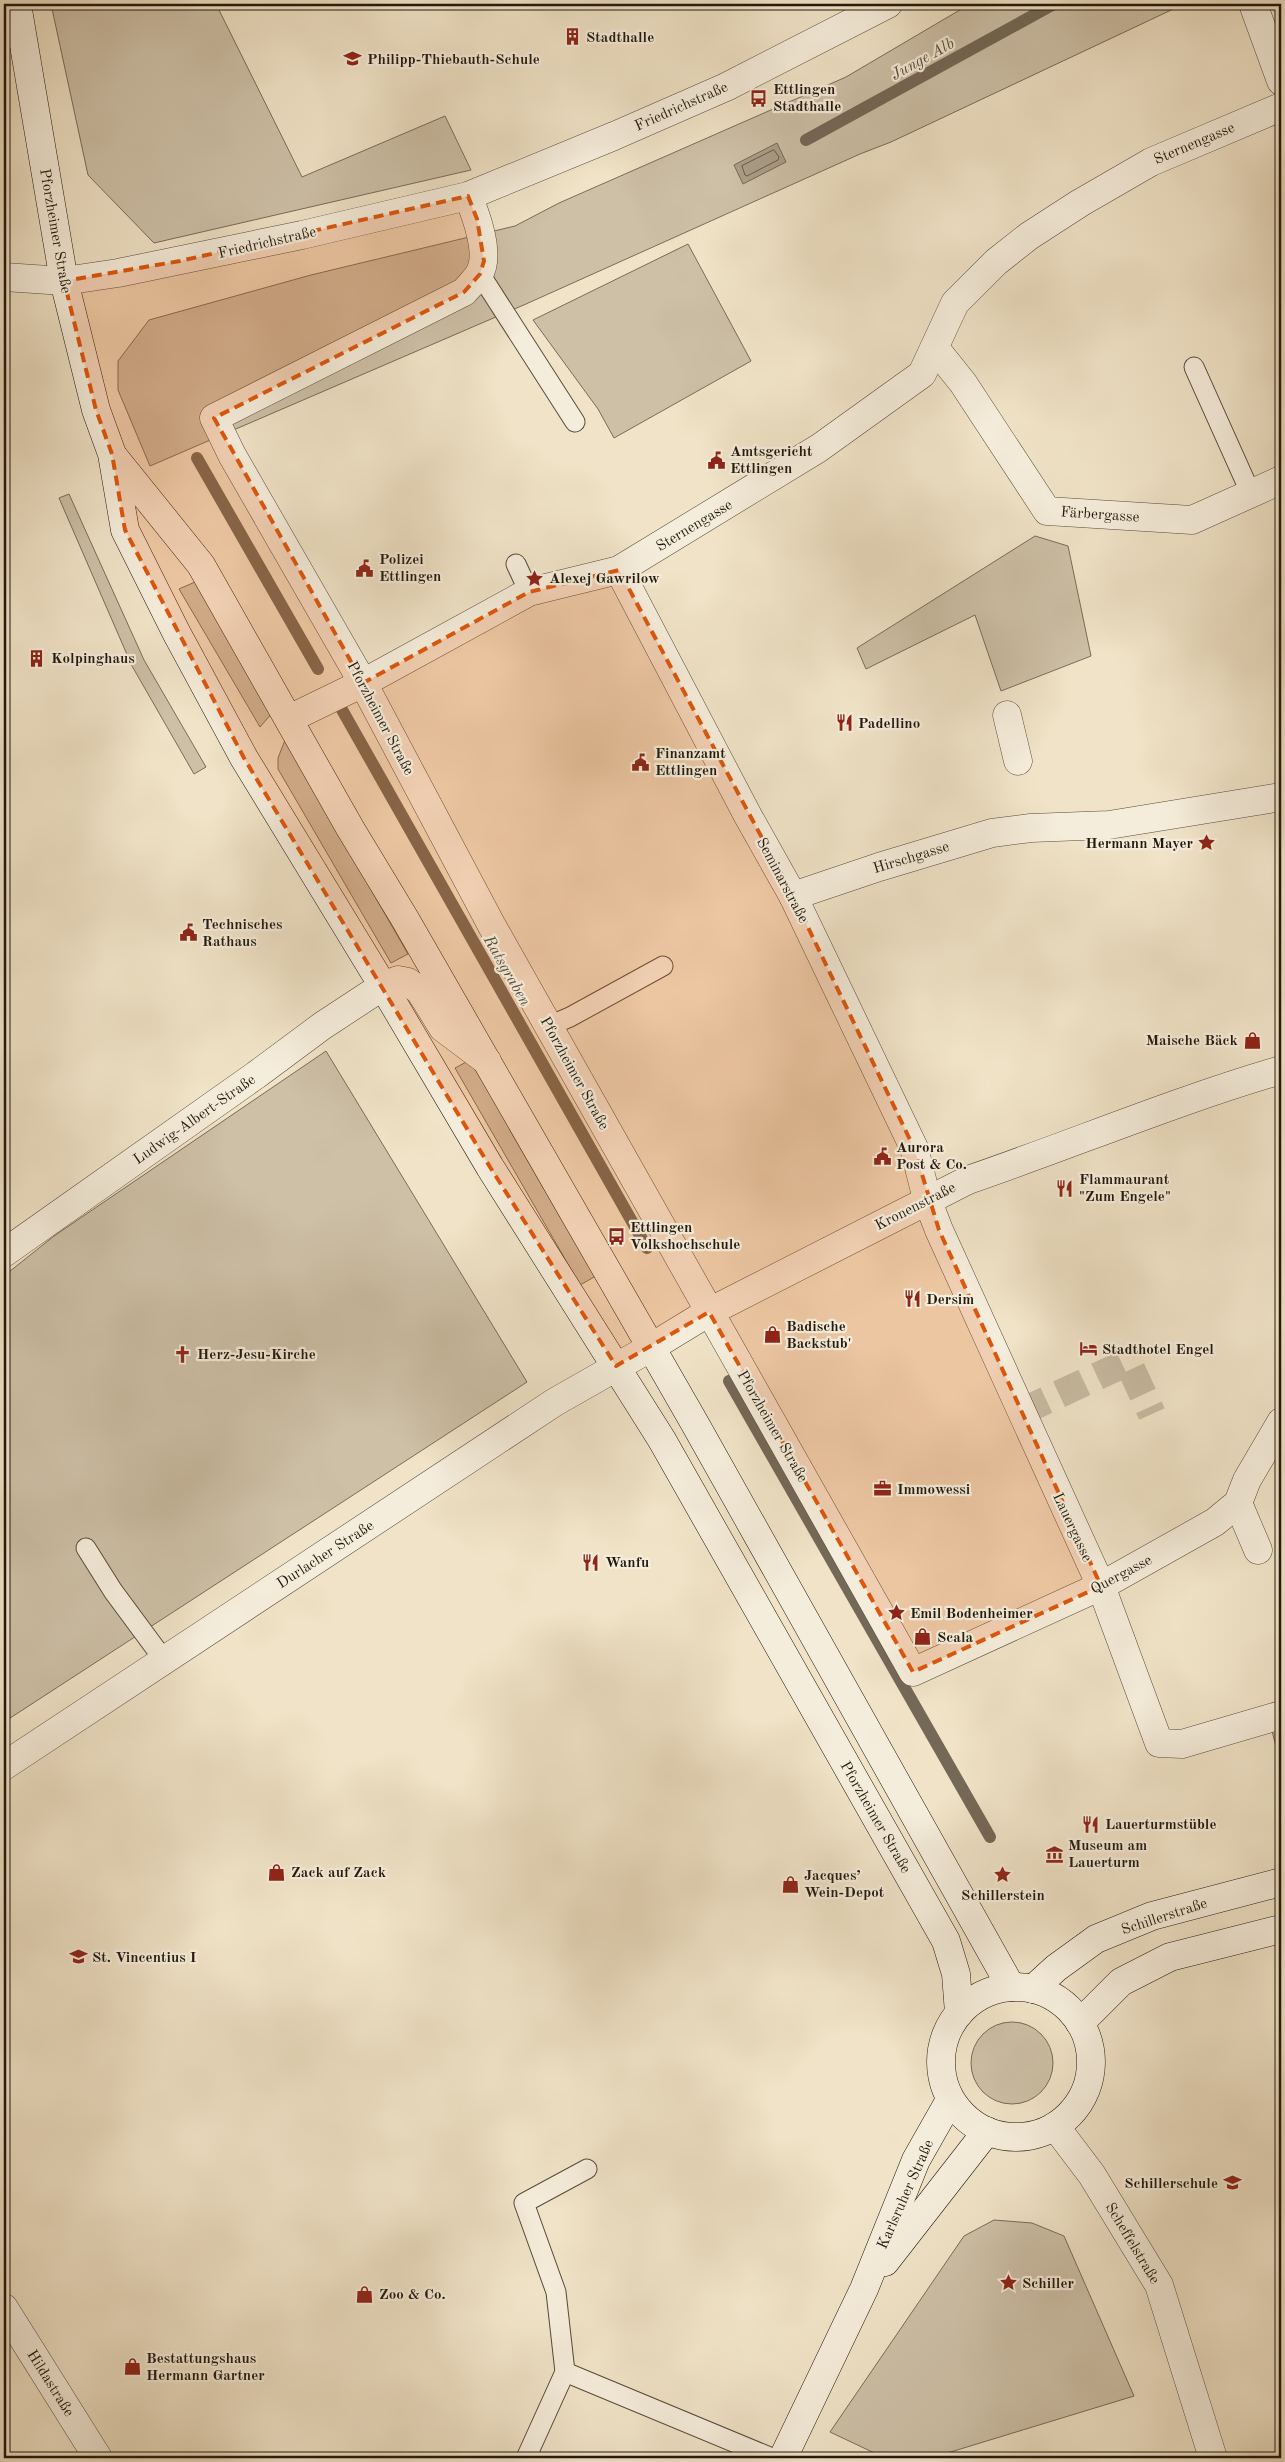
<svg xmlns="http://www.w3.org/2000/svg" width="1285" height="2462" font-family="'Old Standard TT',serif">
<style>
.green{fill:#cdc0a7;stroke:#786c5a}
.water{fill:#aa9e88;stroke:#746857}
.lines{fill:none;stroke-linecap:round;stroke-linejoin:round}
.shore{stroke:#665b4a;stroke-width:1}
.stream{stroke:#746857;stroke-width:12}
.minor-tunnel{stroke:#c7baa2;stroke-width:28;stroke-dasharray:28 14;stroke-linecap:butt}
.service-casing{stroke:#564b3c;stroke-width:21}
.pedestrian-casing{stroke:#564b3c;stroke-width:29}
.minor-casing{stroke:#564b3c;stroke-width:29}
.tertiary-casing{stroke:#564b3c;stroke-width:29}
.secondary-casing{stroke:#22180d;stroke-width:29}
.service{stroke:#f5eddb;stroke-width:19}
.pedestrian{stroke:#f5eddb;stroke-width:28}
.minor{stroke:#f5eddb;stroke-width:28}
.tertiary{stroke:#f5eddb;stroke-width:28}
.secondary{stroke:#f5eddb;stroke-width:28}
.marked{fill:#de560c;fill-opacity:0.2;stroke:#de560c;stroke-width:4;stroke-dasharray:10 6;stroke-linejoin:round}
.labels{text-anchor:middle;stroke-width:4.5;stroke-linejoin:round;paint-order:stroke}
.poi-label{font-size:15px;font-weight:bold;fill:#22180d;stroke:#f5eddb;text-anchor:start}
.street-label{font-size:15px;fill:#22180d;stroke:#f5eddb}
.water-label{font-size:16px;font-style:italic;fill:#584e3e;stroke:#f5eddb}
</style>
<rect width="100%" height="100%" fill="#f0e3c7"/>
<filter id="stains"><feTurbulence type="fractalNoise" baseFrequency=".004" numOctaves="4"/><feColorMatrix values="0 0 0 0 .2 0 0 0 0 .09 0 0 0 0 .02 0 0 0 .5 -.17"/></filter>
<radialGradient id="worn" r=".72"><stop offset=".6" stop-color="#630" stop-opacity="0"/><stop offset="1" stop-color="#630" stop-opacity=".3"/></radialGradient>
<g class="green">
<polygon points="51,4 216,4 302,177 445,116 471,170 154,243 88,175"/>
<polygon points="970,4 1184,4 891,142 860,154 526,304 150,466 118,390 118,361 149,320 311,275 515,226 559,203 846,77"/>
<polygon points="688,244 751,361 614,438 598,409 533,320"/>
<polygon points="69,494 144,660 206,767 194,774 132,666 59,498"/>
<polygon points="1035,536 1068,546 1091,656 1001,691 975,615 866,669 857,648"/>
<polygon points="195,582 273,712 260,727 179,589"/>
<polygon points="285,740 408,954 391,963 278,769 278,758"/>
<polygon points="326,1051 527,1382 4,1722 4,1276 54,1236"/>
<polygon points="470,1060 596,1276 580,1285 455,1068"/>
<polygon points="1281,1728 1281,1766 1272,1731"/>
<circle cx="1012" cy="2063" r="41"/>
<polygon points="994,2220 1032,2223 1064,2236 1134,2396 931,2458 885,2458 830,2432 964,2236"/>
</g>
<polygon class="water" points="777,143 786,162 743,184 734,165"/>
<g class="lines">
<polygon class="shore" points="774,150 779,157 778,160 747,176 745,175 742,166"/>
<g class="stream">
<polyline points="806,140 1054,4"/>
<polyline points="197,458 318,669"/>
<polyline points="341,708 647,1248"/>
<polyline points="729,1381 990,1837"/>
</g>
<polyline class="minor-tunnel" points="1021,1412 1128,1362 1152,1414"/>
<defs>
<g id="service">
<polyline points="480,274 575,422"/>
<polyline points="1194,367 1251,494"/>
<polyline points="516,564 529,592"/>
<polyline points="549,1026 570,1017 663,966"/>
<polyline points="86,1548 113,1591 164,1660"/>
<polyline points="565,2372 772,2458"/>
<polyline points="526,2458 565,2372 556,2292 524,2203 587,2169"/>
</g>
<path id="pedestrian" d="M968,1180C1073,1144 1175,1101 1281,1070"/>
<g id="minor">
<polyline points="1253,4 1281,81"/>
<path d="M468,196C476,215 491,255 479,274C475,281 469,286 464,292L214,418L232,455L363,683L492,926L913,1672L1101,1586L1215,1522L1238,1503L1247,1480L1281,1422"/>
<polyline points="4,277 64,281 118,273 302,235 468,196 614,136 726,87 888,4"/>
<polyline points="935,348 963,383 1047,511 1192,520 1281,480"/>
<polyline points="619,570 748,816 793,896 914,1148 927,1199 939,1230 1101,1586 1159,1743 1182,1744 1281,1715"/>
<polyline points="1007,715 1018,761"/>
<polyline points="289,719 363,683 529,592 619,570 819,448 922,374 955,303 996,262 1029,236 1080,203 1151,162 1281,107"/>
<polyline points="793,896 879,867 992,833 1031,828 1109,825 1281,797"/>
<polyline points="4,1253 256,1075 322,1026 383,986 398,980 408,982 420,991 443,1028 487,1061"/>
<polyline points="650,1348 709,1312 968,1180"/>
<polyline points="1238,1503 1258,1550"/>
<polyline points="1055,2126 1092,2175 1159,2285 1213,2458"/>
<polyline points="4,2308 98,2458"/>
</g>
<polyline id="tertiary" points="4,1766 555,1402 650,1348"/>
<g id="secondary">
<polyline points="17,4 64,281 96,410 112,454 125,530 176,632 244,758 383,986 490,1167 662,1440 946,1941 956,1974 959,2013"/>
<polyline points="114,457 201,565 350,828 405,919 694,1422 1011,1987"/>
<circle cx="1016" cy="2062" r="75"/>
<polyline points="1033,1989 1056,1968 1096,1939 1152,1916 1281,1882"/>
<polyline points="1080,2023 1121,1982 1170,1957 1281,1929"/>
<polyline points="885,2262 987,2131"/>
<polyline points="783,2458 864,2289 916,2160 950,2100"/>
</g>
</defs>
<use href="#service" class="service-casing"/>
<use href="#pedestrian" class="pedestrian-casing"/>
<use href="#minor" class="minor-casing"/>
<use href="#tertiary" class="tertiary-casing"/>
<use href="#secondary" class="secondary-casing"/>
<use href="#service" class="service"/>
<use href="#pedestrian" class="pedestrian"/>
<use href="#minor" class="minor"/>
<use href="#tertiary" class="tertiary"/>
<use href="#secondary" class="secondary"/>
</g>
<path class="marked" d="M468,196L477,219L484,261L480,274L464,292L214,418L363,683L529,592L619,570L793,896L914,1148L939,1230L1101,1586L913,1672L709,1312L616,1366L490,1167L244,758L125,530L112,454L96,410L64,281L180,261Z"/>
<defs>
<symbol id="building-bare" viewBox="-9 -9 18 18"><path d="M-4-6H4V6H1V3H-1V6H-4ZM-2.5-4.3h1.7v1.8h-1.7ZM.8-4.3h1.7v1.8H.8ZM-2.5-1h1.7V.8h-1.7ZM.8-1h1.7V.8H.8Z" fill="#8f2418" stroke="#f5eddb" stroke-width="2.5" paint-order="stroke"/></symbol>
<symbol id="school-bare" viewBox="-9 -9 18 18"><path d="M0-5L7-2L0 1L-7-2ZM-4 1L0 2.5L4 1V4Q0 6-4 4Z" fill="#8f2418" stroke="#f5eddb" stroke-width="2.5" paint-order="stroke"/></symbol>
<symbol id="bus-bare" viewBox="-9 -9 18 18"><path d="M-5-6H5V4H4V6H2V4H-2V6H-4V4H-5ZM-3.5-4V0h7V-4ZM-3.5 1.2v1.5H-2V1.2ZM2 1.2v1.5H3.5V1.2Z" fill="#8f2418" stroke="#f5eddb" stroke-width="2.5" paint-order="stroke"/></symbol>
<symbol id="civic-bare" viewBox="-9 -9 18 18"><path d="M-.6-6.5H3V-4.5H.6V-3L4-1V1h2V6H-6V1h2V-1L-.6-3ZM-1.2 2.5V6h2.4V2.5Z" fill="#8f2418" stroke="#f5eddb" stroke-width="2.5" paint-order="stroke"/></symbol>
<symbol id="sight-bare" viewBox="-9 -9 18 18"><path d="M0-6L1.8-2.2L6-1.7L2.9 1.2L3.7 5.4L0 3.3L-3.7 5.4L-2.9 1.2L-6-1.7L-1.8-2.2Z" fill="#8f2418" stroke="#f5eddb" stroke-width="2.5" paint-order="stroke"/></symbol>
<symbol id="restaurant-bare" viewBox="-9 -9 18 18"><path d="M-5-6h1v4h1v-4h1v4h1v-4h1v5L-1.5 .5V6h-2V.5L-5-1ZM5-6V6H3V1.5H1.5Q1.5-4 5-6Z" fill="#8f2418" stroke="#f5eddb" stroke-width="2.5" paint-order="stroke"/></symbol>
<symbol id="shop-bare" viewBox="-9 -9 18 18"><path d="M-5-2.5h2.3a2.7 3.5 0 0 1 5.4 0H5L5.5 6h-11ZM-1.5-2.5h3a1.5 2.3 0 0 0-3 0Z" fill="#8f2418" stroke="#f5eddb" stroke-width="2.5" paint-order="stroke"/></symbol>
<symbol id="hotel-bare" viewBox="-9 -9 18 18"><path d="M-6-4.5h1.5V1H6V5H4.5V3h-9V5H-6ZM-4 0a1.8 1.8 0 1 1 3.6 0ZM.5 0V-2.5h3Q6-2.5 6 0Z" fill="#8f2418" stroke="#f5eddb" stroke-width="2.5" paint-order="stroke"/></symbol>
<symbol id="church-bare" viewBox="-9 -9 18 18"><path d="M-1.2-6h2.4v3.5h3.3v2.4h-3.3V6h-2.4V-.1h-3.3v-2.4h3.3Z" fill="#8f2418" stroke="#f5eddb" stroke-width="2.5" paint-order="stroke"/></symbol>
<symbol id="office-bare" viewBox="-9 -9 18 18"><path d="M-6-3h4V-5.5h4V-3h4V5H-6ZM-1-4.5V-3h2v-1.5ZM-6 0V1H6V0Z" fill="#8f2418" stroke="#f5eddb" stroke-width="2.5" paint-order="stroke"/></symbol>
<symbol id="museum-bare" viewBox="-9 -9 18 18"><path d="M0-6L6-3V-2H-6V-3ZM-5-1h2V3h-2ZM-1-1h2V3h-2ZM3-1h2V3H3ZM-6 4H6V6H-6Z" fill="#8f2418" stroke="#f5eddb" stroke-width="2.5" paint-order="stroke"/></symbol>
</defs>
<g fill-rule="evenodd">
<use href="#building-bare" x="560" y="24" width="25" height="25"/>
<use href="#school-bare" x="340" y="46" width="25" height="25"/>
<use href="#bus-bare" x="746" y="86" width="25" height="25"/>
<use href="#civic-bare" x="704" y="448" width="25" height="25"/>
<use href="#civic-bare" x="352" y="556" width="25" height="25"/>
<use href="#sight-bare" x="522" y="566" width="25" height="25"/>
<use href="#building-bare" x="24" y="646" width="25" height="25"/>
<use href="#restaurant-bare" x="832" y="710" width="25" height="25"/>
<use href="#civic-bare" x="628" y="750" width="25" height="25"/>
<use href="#sight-bare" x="1194" y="830" width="25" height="25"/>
<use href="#civic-bare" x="176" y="920" width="25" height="25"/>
<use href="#shop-bare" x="1240" y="1028" width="25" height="25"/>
<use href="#civic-bare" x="870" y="1144" width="25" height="25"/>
<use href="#restaurant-bare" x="1052" y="1176" width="25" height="25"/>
<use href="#bus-bare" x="604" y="1224" width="25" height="25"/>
<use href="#restaurant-bare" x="900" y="1286" width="25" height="25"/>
<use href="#shop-bare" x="760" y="1322" width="25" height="25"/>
<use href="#hotel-bare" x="1076" y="1336" width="25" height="25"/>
<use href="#church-bare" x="170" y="1342" width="25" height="25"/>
<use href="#office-bare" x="870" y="1476" width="25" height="25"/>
<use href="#restaurant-bare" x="578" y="1550" width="25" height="25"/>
<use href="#sight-bare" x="884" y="1600" width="25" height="25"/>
<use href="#shop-bare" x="910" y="1624" width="25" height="25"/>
<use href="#restaurant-bare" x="1078" y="1812" width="25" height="25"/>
<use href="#museum-bare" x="1042" y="1842" width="25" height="25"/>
<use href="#shop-bare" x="264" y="1860" width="25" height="25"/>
<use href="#sight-bare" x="990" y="1862" width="25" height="25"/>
<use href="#shop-bare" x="778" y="1872" width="25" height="25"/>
<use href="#school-bare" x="66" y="1944" width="25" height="25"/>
<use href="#school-bare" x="1220" y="2170" width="25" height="25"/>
<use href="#sight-bare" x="996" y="2270" width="25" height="25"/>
<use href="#shop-bare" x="352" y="2282" width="25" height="25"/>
<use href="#shop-bare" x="120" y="2354" width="25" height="25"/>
</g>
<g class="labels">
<g class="poi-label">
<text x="586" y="42">Stadthalle</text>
<text x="367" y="64">Philipp-Thiebauth-Schule</text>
<text x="773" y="94">Ettlingen<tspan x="773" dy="17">Stadthalle</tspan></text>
<text x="730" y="456">Amtsgericht<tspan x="730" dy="17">Ettlingen</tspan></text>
<text x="379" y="564">Polizei<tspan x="379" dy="17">Ettlingen</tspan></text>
<text x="549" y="583">Alexej Gawrilow</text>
<text x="51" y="663">Kolpinghaus</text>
<text x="858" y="728">Padellino</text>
<text x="655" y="758">Finanzamt<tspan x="655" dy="17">Ettlingen</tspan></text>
<text x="1193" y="848" text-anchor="end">Hermann Mayer</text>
<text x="202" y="929">Technisches<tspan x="202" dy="17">Rathaus</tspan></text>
<text x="1238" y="1045" text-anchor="end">Maische Bäck</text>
<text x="896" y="1152">Aurora<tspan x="896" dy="17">Post &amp; Co.</tspan></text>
<text x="1079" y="1184">Flammaurant<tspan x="1079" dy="17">"Zum Engele"</tspan></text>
<text x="630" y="1232">Ettlingen<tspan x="630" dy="17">Volkshochschule</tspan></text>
<text x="926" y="1304">Dersim</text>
<text x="786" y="1331">Badische<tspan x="786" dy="17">Backstub'</tspan></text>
<text x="1102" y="1354">Stadthotel Engel</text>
<text x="197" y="1359">Herz-Jesu-Kirche</text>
<text x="897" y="1494">Immowessi</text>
<text x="605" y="1567">Wanfu</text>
<text x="910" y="1618">Emil Bodenheimer</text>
<text x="937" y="1642">Scala</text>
<text x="1105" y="1829">Lauerturmstüble</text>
<text x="1068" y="1850">Museum am<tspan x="1068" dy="17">Lauerturm</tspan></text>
<text x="291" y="1877">Zack auf Zack</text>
<text x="804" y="1880">Jacques’<tspan x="804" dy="17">Wein-Depot</tspan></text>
<text x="1003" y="1900" text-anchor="middle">Schillerstein</text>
<text x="92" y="1962">St. Vincentius I</text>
<text x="1218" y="2188" text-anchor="end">Schillerschule</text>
<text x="1022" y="2288">Schiller</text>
<text x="379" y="2299">Zoo &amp; Co.</text>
<text x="146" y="2363">Bestattungshaus<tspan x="146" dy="17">Hermann Gartner</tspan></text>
</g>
<g class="street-label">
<text transform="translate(681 106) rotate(-24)" y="5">Friedrichstraße</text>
<text transform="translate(1194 143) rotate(-23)" y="5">Sternengasse</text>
<text transform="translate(56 231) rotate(80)" y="5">Pforzheimer Straße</text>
<text transform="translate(267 242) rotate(-13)" y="5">Friedrichstraße</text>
<text transform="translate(1100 514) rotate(4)" y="5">Färbergasse</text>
<text transform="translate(694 525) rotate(-31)" y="5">Sternengasse</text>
<text transform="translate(381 718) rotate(62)" y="5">Pforzheimer Straße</text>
<text transform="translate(911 857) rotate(-17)" y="5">Hirschgasse</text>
<text transform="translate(783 880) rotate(62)" y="5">Seminarstraße</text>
<text transform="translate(575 1073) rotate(61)" y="5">Pforzheimer Straße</text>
<text transform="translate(194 1119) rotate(-35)" y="5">Ludwig-Albert-Straße</text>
<text transform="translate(915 1206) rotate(-27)" y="5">Kronenstraße</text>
<text transform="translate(773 1426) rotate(60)" y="5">Pforzheimer Straße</text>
<text transform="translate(1073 1527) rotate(65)" y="5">Lauergasse</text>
<text transform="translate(325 1554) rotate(-33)" y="5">Durlacher Straße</text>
<text transform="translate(1121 1574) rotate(-28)" y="5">Quergasse</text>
<text transform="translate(876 1817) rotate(60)" y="5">Pforzheimer Straße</text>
<text transform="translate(1164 1916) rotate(-18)" y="5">Schillerstraße</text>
<text transform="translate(905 2194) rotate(-66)" y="5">Karlsruher Straße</text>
<text transform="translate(1133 2243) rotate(59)" y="5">Scheffelstraße</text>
<text transform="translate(51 2383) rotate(58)" y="5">Hildastraße</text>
</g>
<g class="water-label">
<text transform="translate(922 58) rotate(-29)" y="6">Junge Alb</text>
<text transform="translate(508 970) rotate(60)" y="6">Ratsgraben</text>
</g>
</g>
<rect width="1285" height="2462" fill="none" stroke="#f0e3c7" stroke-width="20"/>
<rect x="5" y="5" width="1275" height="2452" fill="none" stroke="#22180d" stroke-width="2.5"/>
<rect x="10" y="10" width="1265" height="2442" fill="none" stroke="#22180d"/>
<rect width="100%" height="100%" filter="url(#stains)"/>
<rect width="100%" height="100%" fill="url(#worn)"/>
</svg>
